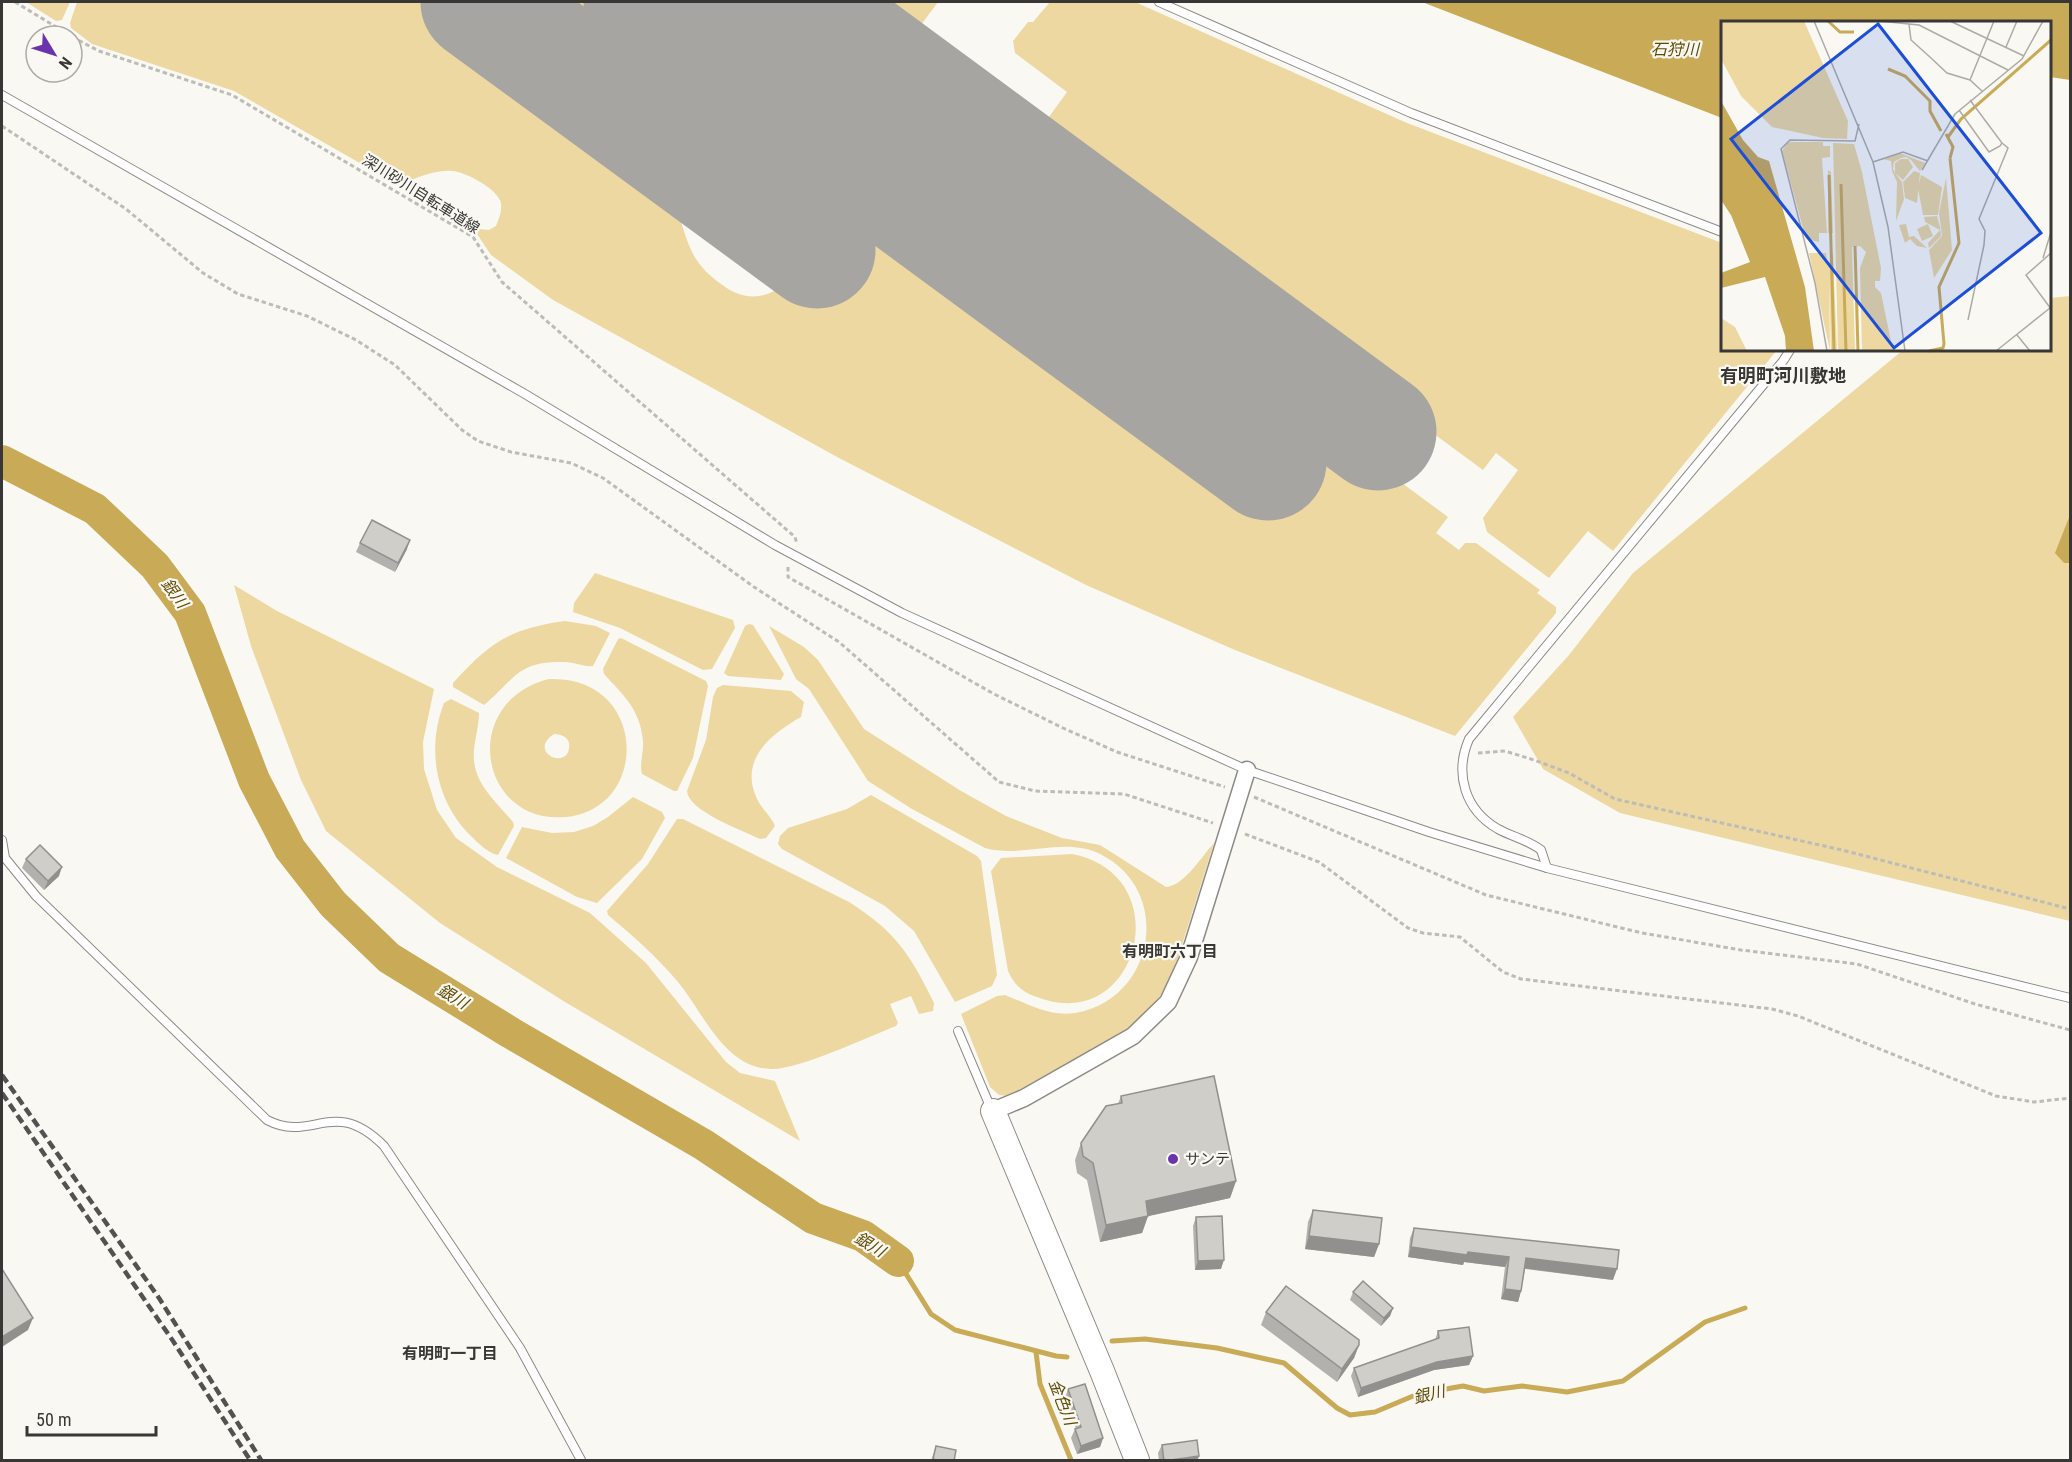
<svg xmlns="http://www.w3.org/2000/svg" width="2072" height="1462" font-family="'Roboto Condensed','Noto Sans JP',sans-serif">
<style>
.green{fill:#edd8a1;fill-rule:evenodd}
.water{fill:#c9aa57}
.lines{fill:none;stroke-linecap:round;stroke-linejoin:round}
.stream{stroke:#c9aa57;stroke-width:5}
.river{stroke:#c9aa57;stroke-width:32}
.runway{stroke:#a7a5a1;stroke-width:117}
.lane-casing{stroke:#8c8a85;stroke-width:10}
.street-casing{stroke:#8c8a85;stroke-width:19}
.secondary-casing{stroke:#8c8a85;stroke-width:26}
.path{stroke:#bdbcb7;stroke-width:3;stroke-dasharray:4.5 3;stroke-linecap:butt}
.lane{stroke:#fff;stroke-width:8}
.street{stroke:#fff;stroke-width:16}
.secondary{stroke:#fff;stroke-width:24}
.rail{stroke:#545250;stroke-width:4.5;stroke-dasharray:9 4.5;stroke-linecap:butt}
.wall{fill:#b3b1ad}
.shaded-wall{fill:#92908d}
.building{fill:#d0cec9;stroke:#92908d;stroke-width:1.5}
.poi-dot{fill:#6a35ac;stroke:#faf8f2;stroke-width:2}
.labels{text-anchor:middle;stroke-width:4.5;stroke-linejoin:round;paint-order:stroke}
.street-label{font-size:15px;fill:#383735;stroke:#faf8f2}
.poi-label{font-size:15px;fill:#383735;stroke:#faf8f2;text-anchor:start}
.water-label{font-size:16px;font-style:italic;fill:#5f4a05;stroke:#faf8f2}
.neighbourhood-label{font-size:16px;font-weight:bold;fill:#383735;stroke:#faf8f2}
.quarter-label{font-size:18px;font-weight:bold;fill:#383735;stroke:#faf8f2}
.inset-river{fill:none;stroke:#c9aa57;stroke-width:3}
.inset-road{fill:none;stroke:#acaba6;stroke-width:1.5}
.view{fill:#1d4ed8;fill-opacity:0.15;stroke:#1d4ed8;stroke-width:3}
.inset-edge{fill:none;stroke:#383735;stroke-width:3}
</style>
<rect width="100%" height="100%" fill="#faf8f2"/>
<g class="green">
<polygon points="26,2 70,2 62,20 56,21"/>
<path d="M77,2H422L653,171C682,203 677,220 693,254C700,267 710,276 721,284C769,321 805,267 828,231L516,2H749L789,31L825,71L991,193L998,185L1448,517L1436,533L1459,550L1465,543H1476L1540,590L1537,593L1556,607V613L1455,736L1235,650L1086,585L839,458L553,300L491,255L477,234L479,229L489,230L496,226C499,219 502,211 501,203C498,189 466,172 452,171C435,169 415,179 398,185L234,91L92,44L71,28L70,23Z"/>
<polygon points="761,2 830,2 854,28 896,59 881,78 841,48 794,26"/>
<polygon points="862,2 938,2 912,37"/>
<polygon points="1050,2 1135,2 1407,123 1722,243 1722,350 1777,350 1613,551 1588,531 1549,578 1487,532 1483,518 1518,470 1496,453 1483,470 1033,139 1067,92 1015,53 1013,41 1028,22 1033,22"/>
<polygon points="1028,144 1410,426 1414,454 1385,459 1002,179"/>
<polygon points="2070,296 2070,921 1620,813 1543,769 1513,717 1569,655 1633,573 1903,350 2050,350 2050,298"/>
<polygon points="595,573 733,620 735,628 712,669 703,670 620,628 573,612 574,603"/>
<polygon points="234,585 277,611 434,689 423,742 424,769 437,810 456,838 497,867 590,913 646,963 726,1062 740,1073 775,1081 800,1141 565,1002 440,923 326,831 301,780 251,646"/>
<path d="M565,621L596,626L610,633L593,666C583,667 574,662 565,662C517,661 516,678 484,705L453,687V683C490,642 509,629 565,621Z"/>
<polygon points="749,624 753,625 784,674 781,680 728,676 724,673 745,626"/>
<path d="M769,626L804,647L818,660L864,729L961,791L1006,816L1062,838L1100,845L1166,887C1184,886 1202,856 1214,843L1172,977C1161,998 1147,1013 1129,1029L1008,1096L999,1095L990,1087L961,1014L997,996L1005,995C1028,1004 1050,1017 1075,1013C1154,1000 1174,893 1102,855C1065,835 1023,859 985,848L912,809L868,781L809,689L796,679Z"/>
<path d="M621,638L706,681L708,686L693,758L677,791H674L642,774C639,763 644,752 643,741C640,709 624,696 604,674L603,669L618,639Z"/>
<path d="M549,679C648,675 651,809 566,817C479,825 458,702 549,679ZM554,734C562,734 571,738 569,748C567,770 527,752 554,734Z"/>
<path d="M723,685L791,691L804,702L801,717C773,733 741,757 755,794C759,807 771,815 775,826L766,838L760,839C742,830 688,811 687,791L706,740L713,697L717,688Z"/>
<path d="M451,699L479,713C479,726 475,738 474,750C471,782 495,800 513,822L514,826L498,855C488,853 478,843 471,836C436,802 426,749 444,703Z"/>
<polygon points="871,795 977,856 981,861 997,975 992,986 955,1002 914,931 885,906 782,849 778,844 780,836 788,828 847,809"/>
<polygon points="633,797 662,812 665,818 642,859 597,903 577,897 506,858 522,827 552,833 574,832 593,826 608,817"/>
<path d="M677,819H683L849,902C896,932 910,954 934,1003L933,1011L919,1014L911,996L890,1004L898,1023L896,1026C868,1037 798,1070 771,1069C724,1068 703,1012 678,982C657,957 633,936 608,915L607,911L648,864Z"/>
<path d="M1072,854C1177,874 1141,1027 1046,1000C1027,995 1016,989 1008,971L991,871L1001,858Z"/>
</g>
<g class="water">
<polygon points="1422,2 2070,2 2070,80 2050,77 2050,22 1722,22 1722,118"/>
<polygon points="2070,515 2070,563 2064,563 2055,553"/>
</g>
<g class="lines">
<g class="stream">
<polyline points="898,1261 931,1314 955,1330 1056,1356 1067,1357"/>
<polyline points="1112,1341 1145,1339 1217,1348 1284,1363 1337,1408 1350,1415 1375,1412 1418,1394 1463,1386 1484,1391 1522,1386 1567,1392 1623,1381 1705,1322 1745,1308"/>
<polyline points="1036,1352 1040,1384 1071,1460"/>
</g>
<polyline class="river" points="2,461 95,509 155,566 190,613 254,780 290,849 333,904 389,958 511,1033 704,1145 813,1218 863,1236 898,1261"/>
<g class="runway">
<polyline points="479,2 817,250"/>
<polyline points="642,2 1268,462"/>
<polyline points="795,2 1378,432"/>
</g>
<defs>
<g id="lane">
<polyline points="1159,2 1411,113 1722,232"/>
<polyline points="2,95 525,394 775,545 902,613 1247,770 1429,832 1547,868 2070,998"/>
<path d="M2,840L5,858L36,896L267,1120C313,1144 333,1095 384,1146L520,1348L581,1460"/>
<path d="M1547,868L1541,850C1528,840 1513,837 1498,829C1465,810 1454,774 1469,739L1783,361L1790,350"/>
<polyline points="958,1031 992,1111"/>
</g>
<polyline id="street" points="993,1111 1024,1098 1133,1036 1168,1002 1189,957 1247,770"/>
<polyline id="secondary" points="993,1111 1102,1371 1137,1460"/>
</defs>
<use href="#lane" class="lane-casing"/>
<use href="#street" class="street-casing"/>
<use href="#secondary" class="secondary-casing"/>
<g class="path">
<polyline points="15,2 71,36"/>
<polyline points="72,37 99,51 232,95 473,237 502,282 795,537 797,544"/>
<polyline points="2,126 126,209 203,273 238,294 307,316 356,340 395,365 462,430 478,441 511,452 571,463 603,478 754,587 839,642 999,782 1035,791 1124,794 1213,823"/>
<polyline points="788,567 788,577 994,694 1063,728 1117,752 1225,787"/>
<polyline points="1478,753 1505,751 1534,760 1569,773 1615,799 1842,850 2070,909"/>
<polyline points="1254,797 1486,895 1642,933 1741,950 1857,964 1975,1004 2070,1030"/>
<polyline points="1245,834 1319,862 1408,928 1423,933 1460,937 1503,972 1521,979 1772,1009 1798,1016 1996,1096 2034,1102 2070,1098"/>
</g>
<use href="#lane" class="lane"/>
<use href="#street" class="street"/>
<use href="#secondary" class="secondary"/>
<g class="rail">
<polyline points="2,1075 159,1298 261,1460"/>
<polyline points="2,1093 173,1341 250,1460"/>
</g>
</g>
<g class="wall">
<polygon points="360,543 407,549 395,572 356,552"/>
<polygon points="26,859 59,876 44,890 22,868"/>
<polygon points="1121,1096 1236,1181 1230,1198 1148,1216 1142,1233 1100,1242 1087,1180 1077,1173 1075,1160 1081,1143 1118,1104"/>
<polygon points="1313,1210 1379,1244 1374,1257 1305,1249 1308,1222"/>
<polygon points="1196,1217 1221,1269 1195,1270 1193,1226"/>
<polygon points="1414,1228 1613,1280 1525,1269 1521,1291 1518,1302 1501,1299 1505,1267 1464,1262 1463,1265 1408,1257 1410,1238"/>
<polygon points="1353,1292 1393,1308 1390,1316 1381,1326 1350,1300"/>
<polygon points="1266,1312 1359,1345 1354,1358 1337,1382 1261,1325"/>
<polygon points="1438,1331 1473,1356 1469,1365 1434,1370 1358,1397 1351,1376 1354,1368 1435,1340"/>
<polygon points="1068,1389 1103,1438 1100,1447 1077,1454 1071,1438 1075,1429 1076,1429 1065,1398"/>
<polygon points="1162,1445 1199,1456 1197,1461 1159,1461 1158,1453"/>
<polygon points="936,1446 954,1461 931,1461"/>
</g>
<g class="shaded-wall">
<polygon points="410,540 407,549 395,572 398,563"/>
<polygon points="62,867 59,876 44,890 48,881"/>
<polygon points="1236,1181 1230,1198 1140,1218 1146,1201"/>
<polygon points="1148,1216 1142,1233 1100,1242 1106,1225"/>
<polygon points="1309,1236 1379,1244 1374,1257 1305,1249"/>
<polygon points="1411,1247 1468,1252 1509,1257 1505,1267 1464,1262 1463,1265 1408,1257"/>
<polygon points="1526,1258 1617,1269 1613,1280 1522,1268"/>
<polygon points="1224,1260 1221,1269 1195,1270 1198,1261"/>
<polygon points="1505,1289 1521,1291 1518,1302 1501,1299"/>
<polygon points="1393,1308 1390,1316 1381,1326 1384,1318"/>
<polygon points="33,1318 28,1330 2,1347 2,1337"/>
<polygon points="1359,1345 1354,1358 1337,1382 1342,1369"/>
<polygon points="1473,1356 1469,1365 1434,1370 1358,1397 1361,1388 1437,1362"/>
<polygon points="1103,1438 1100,1447 1077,1454 1081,1446"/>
<polygon points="1199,1456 1197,1461 1167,1461"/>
</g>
<g class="building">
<polygon points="372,520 410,540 398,563 360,543"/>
<polygon points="40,845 62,867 48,881 26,859"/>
<polygon points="1214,1076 1236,1181 1146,1201 1148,1216 1106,1225 1093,1163 1083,1156 1081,1143 1106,1106 1122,1103 1121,1096"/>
<polygon points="1313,1210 1382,1218 1379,1244 1309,1236"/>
<polygon points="1222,1216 1224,1260 1198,1261 1196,1217"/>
<polygon points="1414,1228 1619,1250 1617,1269 1526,1258 1521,1291 1505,1289 1509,1257 1468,1252 1467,1255 1411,1247"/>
<polygon points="2,1269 33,1318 2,1337"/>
<polygon points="1363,1281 1393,1308 1384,1318 1353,1292"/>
<polygon points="1286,1286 1359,1340 1359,1345 1342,1369 1266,1312"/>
<polygon points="1469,1327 1473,1356 1437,1362 1361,1388 1354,1368 1439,1338 1438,1331"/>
<polygon points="1085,1384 1103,1438 1081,1446 1075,1429 1081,1427 1068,1389"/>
<polygon points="1197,1440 1199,1456 1164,1461 1162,1445"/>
<polygon points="936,1446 956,1450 954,1461 939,1461 933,1459"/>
</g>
<circle class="poi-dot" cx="1173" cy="1159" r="6"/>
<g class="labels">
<g class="street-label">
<text transform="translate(421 194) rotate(32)" y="5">深川砂川自転車道線</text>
</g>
<g class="poi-label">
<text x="1185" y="1164">サンテ</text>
</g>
<g class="water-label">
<text x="1675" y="55">石狩川</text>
<text transform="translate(175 593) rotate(54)" y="6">銀川</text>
<text transform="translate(453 996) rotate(31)" y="6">銀川</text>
<text transform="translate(870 1244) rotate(31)" y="6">銀川</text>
<text transform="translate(1429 1394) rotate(-13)" y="6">銀川</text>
<text transform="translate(1063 1402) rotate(69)" y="6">金色川</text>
</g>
<g class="neighbourhood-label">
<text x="1170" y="957">有明町六丁目</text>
<text x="450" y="1359">有明町一丁目</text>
</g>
<g class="quarter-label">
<text x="1783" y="382">有明町河川敷地</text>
</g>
</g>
<g transform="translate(1721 21)">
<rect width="330" height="330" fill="#faf8f2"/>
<path d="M0,0H83L127,100L126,118L102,117L51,106L20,75L0,38ZM67,121H102V125H109V136L101,137L106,212H98V221L85,218L61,130ZM112,122L133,123L141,151L160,247L159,260H154V266L160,272L172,330H141L139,247L145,231L139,225L131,226L134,330H117ZM179,132L204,142L199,150L190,139L185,136L180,137L173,141L172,148L174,152V142L180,138H187L192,146L182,159L174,152L181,161L183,178L175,200L176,161L171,150L170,140L162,138ZM107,149L110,151L112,212H107ZM193,150L199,152L196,182L184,177L182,161ZM200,154L221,166L217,194H202L197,167ZM225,157L231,229L213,257L208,229L221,215L218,192ZM216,195L219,206L220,215L208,227L207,222L219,209L204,201L203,196ZM185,203L188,216L193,215L206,227L196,225L189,218L184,222L178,204ZM207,203L212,215L201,220L196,208ZM88,232H105L107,245L112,232L116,330H110L108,256L109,330ZM0,297L14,306L26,330H0Z" fill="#edd8a1"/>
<path d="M0,80L22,119L37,136L48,140L84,266L93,330H65L64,315L44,256L0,267V252L29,241L10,194L0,179Z" fill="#c9aa57"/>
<path class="inset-river" d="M107,0L119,11H133M167,48L184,55L209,80V90L220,110M225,113L232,126L229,137M227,116L240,98L330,19M108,154L113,330M120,163L125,330M134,225L137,330M208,330L222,327L223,323L218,266L238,222L229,137"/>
<path class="inset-road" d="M93,0L152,141L167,206L184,330M158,0L198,4L287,49M229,0L303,35M188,3L190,19L210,37L226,52L249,59L261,70M285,26L296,0M249,59L273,0M238,89L268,131L279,125L281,122L249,79M152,141L182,131L207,140M201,149L234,93L301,38L322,0M330,232L305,254L330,288M322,237L330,211M247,299L263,224L264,210L258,198L287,127L281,122M296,314L309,330M106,330L94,262L60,128L69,119L134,120L138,103M275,330L329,287"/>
<path class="view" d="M157,3L320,212L173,327L10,118Z"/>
<rect width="330" height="330" class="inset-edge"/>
</g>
<rect width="2072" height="1462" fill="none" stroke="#383735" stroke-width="6"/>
<g transform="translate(54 54) rotate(128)"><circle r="28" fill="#faf8f2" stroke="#acaba6" stroke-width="1.5"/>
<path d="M0-4.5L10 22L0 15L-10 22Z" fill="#6a35ac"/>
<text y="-9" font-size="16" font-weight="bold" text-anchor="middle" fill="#383735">N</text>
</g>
<path d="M27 1426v9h129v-9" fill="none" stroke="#383735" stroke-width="3"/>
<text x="36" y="1426" font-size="18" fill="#383735" stroke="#faf8f2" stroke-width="4.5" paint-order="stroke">50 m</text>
</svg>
